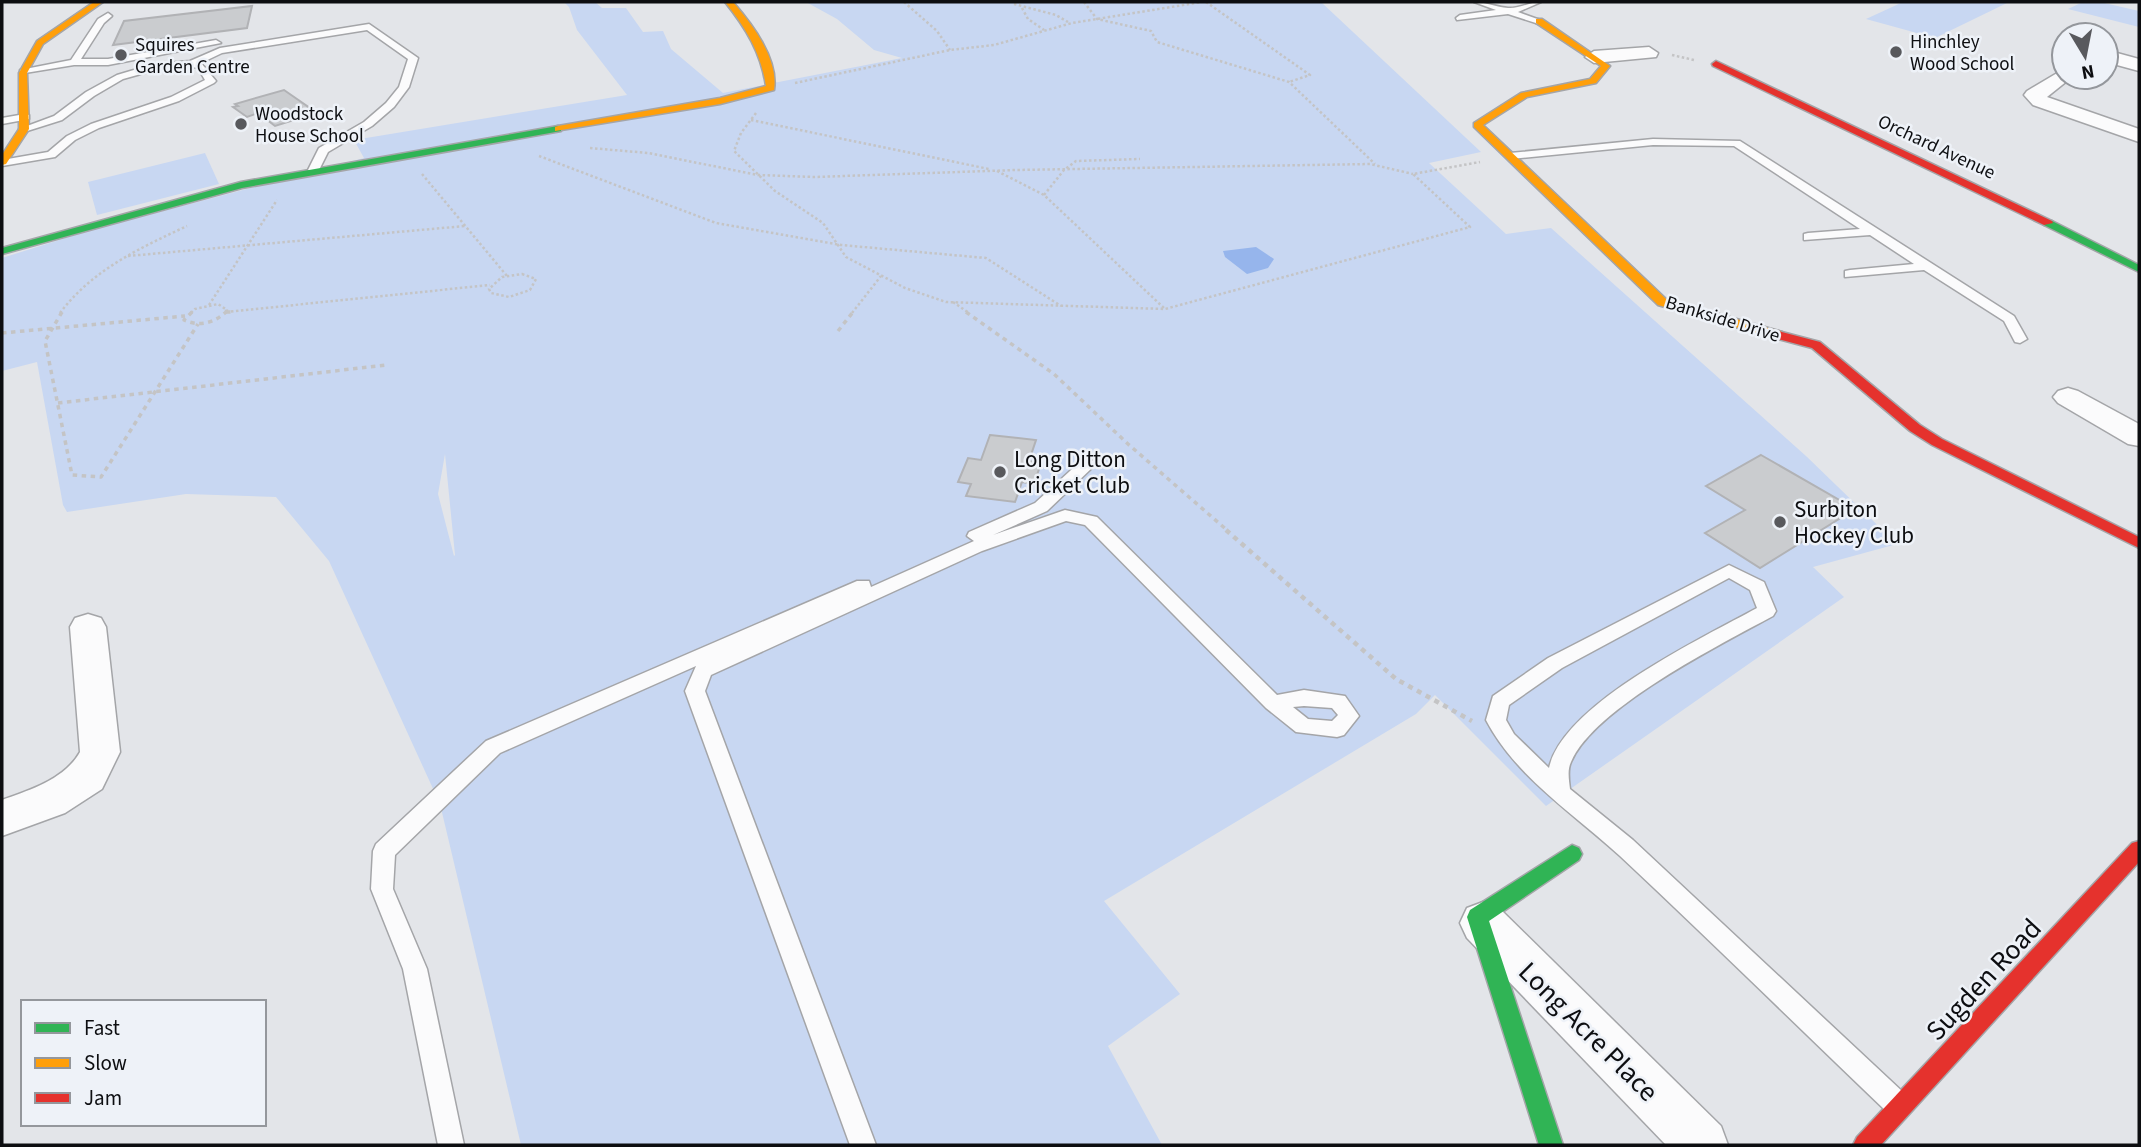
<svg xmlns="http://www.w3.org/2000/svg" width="2141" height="1147" font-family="'Source Sans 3',sans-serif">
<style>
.green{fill:#c8d7f2;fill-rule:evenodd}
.water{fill:#96b5ec}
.building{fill:#cacccf;stroke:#b1b2b5;stroke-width:2}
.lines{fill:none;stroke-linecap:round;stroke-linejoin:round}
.lane-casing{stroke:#a4a5a8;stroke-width:3}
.street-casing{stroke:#a4a5a8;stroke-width:3}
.fast-casing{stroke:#a4a5a8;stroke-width:3}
.slow-casing{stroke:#a4a5a8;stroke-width:3}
.jam-casing{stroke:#a4a5a8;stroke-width:3}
.path-far2{stroke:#c4c4c5;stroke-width:2.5;stroke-dasharray:2.5 2.5;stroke-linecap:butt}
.path-far1{stroke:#c4c4c5;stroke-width:3.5;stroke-dasharray:4.5 4.5;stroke-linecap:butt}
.path{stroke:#c4c4c5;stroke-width:4.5;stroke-dasharray:5 5;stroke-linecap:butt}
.lane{fill:#fbfbfc;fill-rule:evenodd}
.street{fill:#fbfbfc;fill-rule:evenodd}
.fast{fill:#30b455;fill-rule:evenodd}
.slow{fill:#ff9f0a;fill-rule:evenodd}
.jam{fill:#e5322d;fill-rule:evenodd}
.poi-dot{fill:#58595d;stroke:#eef2f8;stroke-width:2.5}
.labels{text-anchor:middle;stroke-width:5;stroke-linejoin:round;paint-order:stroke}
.far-poi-label{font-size:19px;fill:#0d0e11;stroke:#eef2f8;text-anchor:start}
.far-street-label{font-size:19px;fill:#0d0e11;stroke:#eef2f8}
.poi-label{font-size:23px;fill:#0d0e11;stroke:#eef2f8;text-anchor:start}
.near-street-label{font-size:28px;fill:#0d0e11;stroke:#eef2f8}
</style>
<rect width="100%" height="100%" fill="#e3e5e9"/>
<g class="green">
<path d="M564,2H595L602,8H626L643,32L663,31L671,49L723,93L902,58L874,50L837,19L806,2H1321L1481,152L1429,163L1506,234L1551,228L1806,456L1897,544L1813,567L1844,597L1546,806L1435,695L1416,714L1104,901L1180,994L1108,1046L1162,1145H521L440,804L329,561L276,497L186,494L67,512L63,505L37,362L2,371V258L91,230L364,158L354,140L627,95L577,30L569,7ZM445,454L455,555L454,556L438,494Z"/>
<polygon points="1903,2 2002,2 2007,3 1935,38 1866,19"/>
<polygon points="2083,2 2100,2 2139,11 2139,27 2068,9"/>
<polygon points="205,153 219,184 97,215 88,182"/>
</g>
<polygon class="water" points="1256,247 1274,259 1268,268 1247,274 1225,257 1223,251"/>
<g class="building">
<polygon points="252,6 247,28 113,45 124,21"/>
<polygon points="284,90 317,113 275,126 258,113 247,117 233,107 238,106 235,104"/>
<polygon points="990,435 1036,440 1029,461 1041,463 1034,484 1022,482 1015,502 966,496 971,484 958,482 968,458 981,460"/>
<polygon points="1761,455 1855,509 1760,568 1705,533 1745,510 1706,486"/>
</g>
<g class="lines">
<defs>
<g id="lane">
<path d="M1474,2C1486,2 1496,7 1508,8C1518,9 1530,2 1541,2L1518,12L1543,21L1539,24L1508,14L1457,20L1456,18L1460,15L1496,10Z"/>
<polygon points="108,13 112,16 104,23 81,59 108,59 216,40 221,43 108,65 74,65 25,73 20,70 71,60 98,19"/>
<polygon points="369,24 418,58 409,87 394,107 372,126 328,152 318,172 308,170 319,148 364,122 386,103 399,87 408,59 367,30 222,53 201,63 216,81 214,83 179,101 99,128 75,140 55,157 2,166 2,160 48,152 67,136 91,124 171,97 205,80 198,68 192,67 155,70 123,79 94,96 62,120 24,132 19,129 54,116 86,92 117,75 154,64 190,61 220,48"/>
<polygon points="25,114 29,115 29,119 2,124 2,118"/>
<polygon points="1653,139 1740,141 2014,316 2027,339 2020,343 2015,342 2004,321 1924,270 1845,277 1845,271 1850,270 1914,264 1870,235 1804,240 1804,234 1808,233 1860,229 1734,146 1653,145 1510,159 1505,156 1510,153"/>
<path d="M1088,458L1096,463L1094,466L1047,511L993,535L1065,510L1097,517L1277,695L1304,690L1345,696L1359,716L1344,735L1337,737L1296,732L1266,708L1085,525L1066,521L982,551L711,675L705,691L876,1145H850L685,691L696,666L500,753L395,855L393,889L427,969L464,1145H438L403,969L371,889L373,851L376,844L486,741L857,581H869L871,587L974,541L967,536L969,532L1035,503L1082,460ZM1304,706L1332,708L1338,715L1332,721L1308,719L1293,707Z"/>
<path d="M1729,565L1764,582L1776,611L1773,616C1721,644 1594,708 1571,762C1567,770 1569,780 1570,789L1633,840L1904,1093L1908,1102L1904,1111L1895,1115L1886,1111C1797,1026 1710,940 1620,856C1573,813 1516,777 1486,720L1493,696L1548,658ZM1729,578L1750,590L1757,608C1702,638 1563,704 1549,768L1514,734L1506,720L1509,705L1562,668Z"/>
</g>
<g id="street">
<polygon points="1649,47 1658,53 1656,57 1594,63 1585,57 1594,51"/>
<polygon points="2106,50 2139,59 2139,71 2106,62"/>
<polygon points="2064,69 2064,77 2072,77 2047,97 2139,129 2139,142 2033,105 2024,95 2027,91"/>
<polygon points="2068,388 2078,391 2139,424 2139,446 2128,444 2058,403 2053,397 2058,391"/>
<path d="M88,614L101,618L106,627L120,752L102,789L65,813L2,836V800C30,790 65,779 80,752L70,627L75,618Z"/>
<polygon points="1483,902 1499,908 1721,1126 1728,1145 1666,1145 1467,938 1460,923 1467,908"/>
</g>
<g id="fast">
<polygon points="558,126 561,127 561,131 242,188 2,254 2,248 241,182"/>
<polygon points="2044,221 2052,221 2139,265 2139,272 2044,225"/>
<polygon points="1572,845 1579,848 1582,854 1579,860 1489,921 1563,1145 1539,1145 1467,917 1470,910"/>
</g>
<g id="slow">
<polygon points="94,2 103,2 43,44 27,73 29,129 6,164 2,165 2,155 19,129 19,73 37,41"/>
<path d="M725,2H733C752,24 779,59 774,90L720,104L555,131V127L558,126L720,98L766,86C761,53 746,28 725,2Z"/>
<polygon points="1536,19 1542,19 1610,66 1596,83 1527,97 1483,125 1666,299 1782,332 1782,338 1774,338 1658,305 1474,127 1474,123 1521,93 1590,79 1601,66 1536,23"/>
</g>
<g id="jam">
<polygon points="1716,61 2052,221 2053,223 2044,225 1713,66 1712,64"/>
<polygon points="1778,331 1820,342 1920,425 1942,439 2139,537 2139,548 1932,445 1910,431 1812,348 1774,338 1774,332"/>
<polygon points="2139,841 2139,862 1881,1145 1853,1145 1857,1137 2132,843"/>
</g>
</defs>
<use href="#lane" class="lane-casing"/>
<use href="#street" class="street-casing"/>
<use href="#fast" class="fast-casing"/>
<use href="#slow" class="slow-casing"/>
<use href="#jam" class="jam-casing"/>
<g class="path-far2">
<polyline points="904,2 937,31 950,50"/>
<polyline points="1084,2 1097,19 1151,31 1157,42 1289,82 1375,164"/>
<polyline points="1206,2 1310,75 1289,82"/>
<polyline points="1014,4 1056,15 1068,22"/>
<polyline points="1022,8 1028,19 1044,30"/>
<polyline points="1672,55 1694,60"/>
<polyline points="795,83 950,50 994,45 1072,23 1202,2"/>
<polyline points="756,113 741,133 734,151 775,191 823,223 846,257 905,288 946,302 1165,309 1470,227 1413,174 1480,162"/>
<polyline points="751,120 989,169"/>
<polyline points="590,148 648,153 758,175 815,177 1016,170 1370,164 1413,174"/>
<polyline points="539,156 716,223 841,245 986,258 1061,306"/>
<polyline points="997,171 1044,195 1165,309"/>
<polyline points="422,174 507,276"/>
<polyline points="1044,195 1064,170 1076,161 1140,159"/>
<polyline points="128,256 465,226"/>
<polygon points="522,274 536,279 530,290 509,297 491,293 489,289 502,277"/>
<polyline points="953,302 969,313"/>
<polyline points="209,305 277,200"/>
<polyline points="226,312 490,285"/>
<path d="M60,313C92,270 140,248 187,226"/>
<polyline points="191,313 195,309 218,304 227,310 224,313"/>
<polyline points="852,313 881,276"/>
</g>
<g class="path-far1">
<polyline points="62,312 45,341 72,475 101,477 198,324"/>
<path d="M192,312L184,320C199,327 214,323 226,312"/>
<polyline points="226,312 231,312"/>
<polyline points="966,312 1054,374 1128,444 1228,531"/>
<polyline points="838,331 853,312"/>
<polyline points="2,333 185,316"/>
<polyline points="58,403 386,365"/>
</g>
<polyline class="path" points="1226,530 1396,679 1472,721"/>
<use href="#lane" class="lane"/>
<use href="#street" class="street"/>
<use href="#fast" class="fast"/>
<use href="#slow" class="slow"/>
<use href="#jam" class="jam"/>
</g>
<g class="poi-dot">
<circle cx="1896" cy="52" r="7"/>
<circle cx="121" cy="55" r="7"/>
<circle cx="241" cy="124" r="7"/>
<circle cx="1000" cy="472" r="7"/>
<circle cx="1780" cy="522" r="7"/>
</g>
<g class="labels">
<g class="far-poi-label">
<text x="1910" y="48">Hinchley<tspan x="1910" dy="22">Wood School</tspan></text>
<text x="135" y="51">Squires<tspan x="135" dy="22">Garden Centre</tspan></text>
<text x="255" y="120">Woodstock<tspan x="255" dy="22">House School</tspan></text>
</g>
<g class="far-street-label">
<text transform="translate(1937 146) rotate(25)" y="7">Orchard Avenue</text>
<text transform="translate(1723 318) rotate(17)" y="7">Bankside Drive</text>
</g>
<g class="poi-label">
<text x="1014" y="467">Long Ditton<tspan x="1014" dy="26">Cricket Club</tspan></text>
<text x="1794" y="517">Surbiton<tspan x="1794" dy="26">Hockey Club</tspan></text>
</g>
<g class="near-street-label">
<text transform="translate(1983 979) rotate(-47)" y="10">Sugden Road</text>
<text transform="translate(1589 1031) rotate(45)" y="10">Long Acre Place</text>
</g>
</g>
<rect width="2141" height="1147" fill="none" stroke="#0d0e11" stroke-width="7"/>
<rect x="21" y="1000" width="245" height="126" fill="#eef2f8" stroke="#94979c" stroke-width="2"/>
<rect x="35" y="1023" width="35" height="10" fill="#30b455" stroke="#94979c" stroke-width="2"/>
<text x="84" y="1035" font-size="21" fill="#0d0e11">Fast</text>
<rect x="35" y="1058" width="35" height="10" fill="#ff9f0a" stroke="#94979c" stroke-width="2"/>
<text x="84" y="1070" font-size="21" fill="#0d0e11">Slow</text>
<rect x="35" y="1093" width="35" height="10" fill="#e5322d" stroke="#94979c" stroke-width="2"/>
<text x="84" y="1105" font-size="21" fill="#0d0e11">Jam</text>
<g transform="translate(2085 56) rotate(170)"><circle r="33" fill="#eef2f8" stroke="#94979c" stroke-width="2"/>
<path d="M0-5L12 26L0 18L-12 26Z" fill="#58595d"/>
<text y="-10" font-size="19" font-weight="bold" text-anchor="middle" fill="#0d0e11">N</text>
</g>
</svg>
